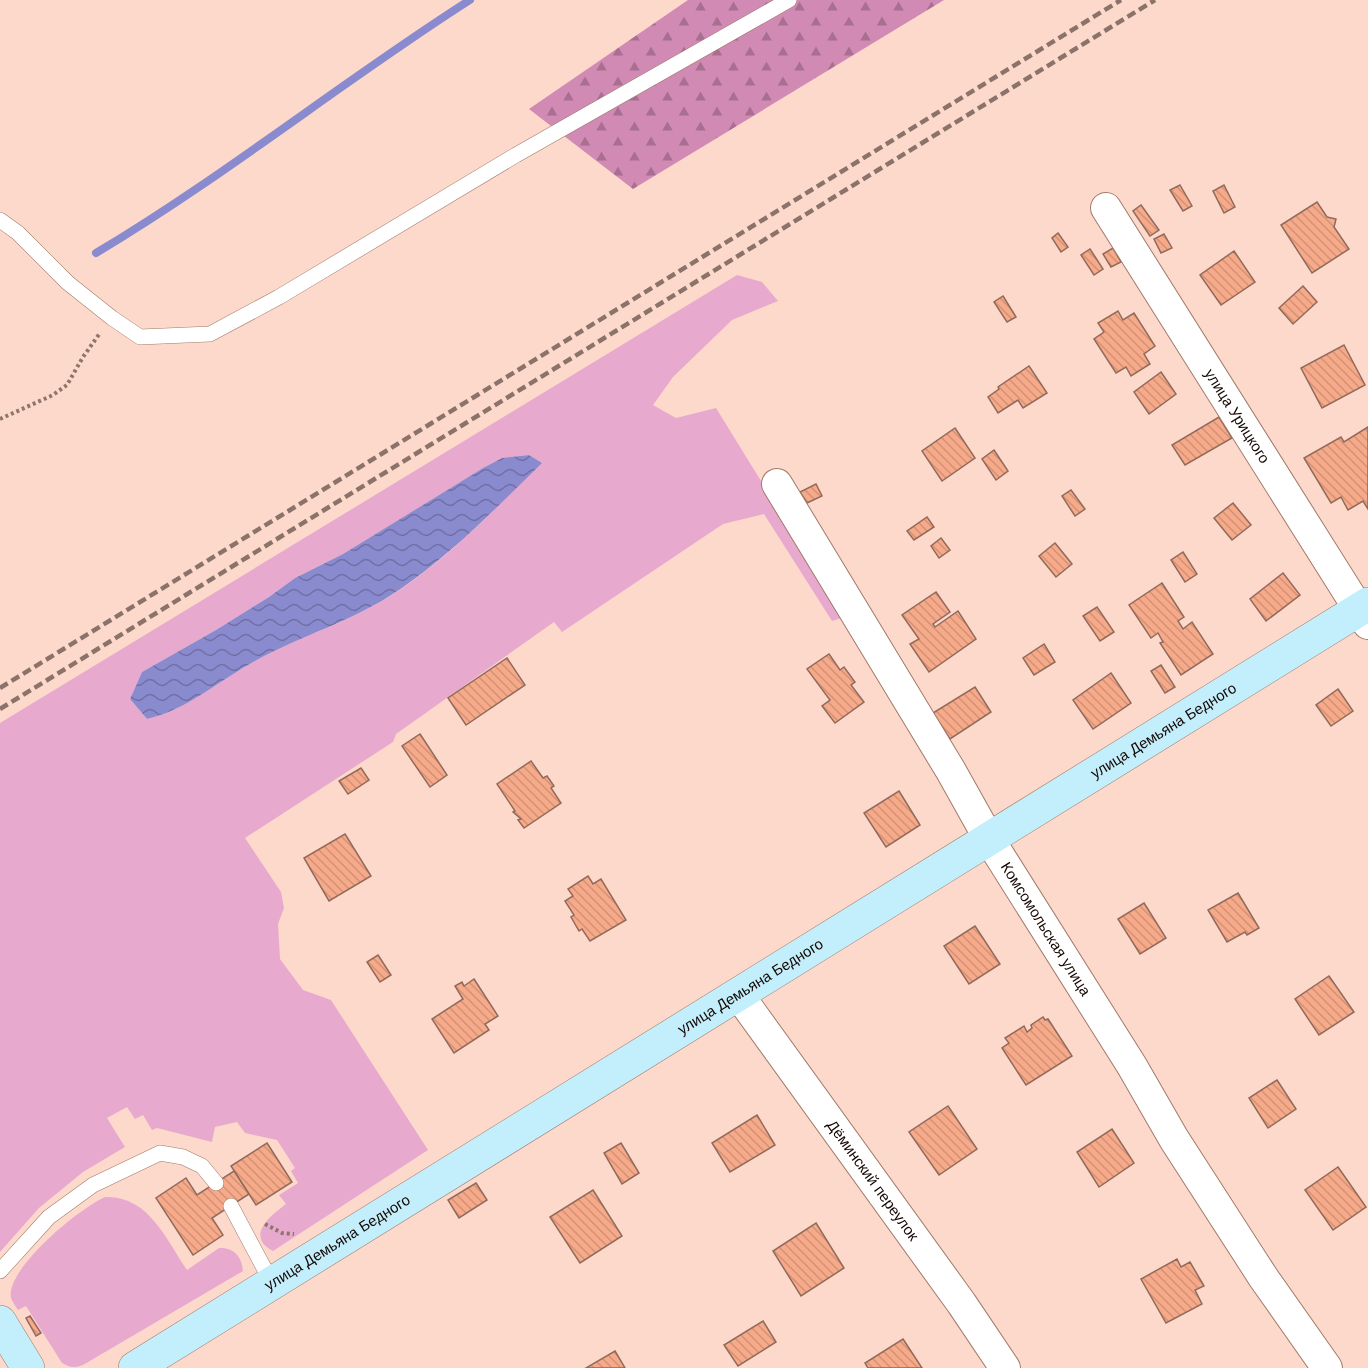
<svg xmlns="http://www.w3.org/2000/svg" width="1368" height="1368" font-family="Arial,sans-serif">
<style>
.grass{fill:#e7aace;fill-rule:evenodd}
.forest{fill:url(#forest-firs)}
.water{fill:url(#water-waves)}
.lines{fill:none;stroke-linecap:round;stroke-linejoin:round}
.stream{stroke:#8a8acf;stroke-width:8}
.building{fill:url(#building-back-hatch);stroke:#916a5b;stroke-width:1.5}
.lane-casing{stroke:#a17a69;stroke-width:16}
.street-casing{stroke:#a17a69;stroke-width:32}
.secondary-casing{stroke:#a17a69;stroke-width:34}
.path{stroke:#8f766c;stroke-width:4;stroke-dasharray:3 3;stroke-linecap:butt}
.lane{stroke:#fff;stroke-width:15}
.street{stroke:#fff;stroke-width:30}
.secondary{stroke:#c3eefb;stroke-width:33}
.rail{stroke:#8c736a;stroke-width:4.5;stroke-dasharray:9 4.5;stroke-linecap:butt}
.labels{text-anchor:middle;stroke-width:5;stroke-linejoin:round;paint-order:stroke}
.street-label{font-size:15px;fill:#150804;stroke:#fdd9cb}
</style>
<defs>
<pattern id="forest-firs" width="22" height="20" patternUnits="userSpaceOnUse" patternTransform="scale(1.5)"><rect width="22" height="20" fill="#d18ab4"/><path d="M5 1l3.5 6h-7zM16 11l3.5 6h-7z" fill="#a86f90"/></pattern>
<pattern id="water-waves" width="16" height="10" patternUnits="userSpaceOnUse" patternTransform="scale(1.5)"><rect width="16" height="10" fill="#8a8acf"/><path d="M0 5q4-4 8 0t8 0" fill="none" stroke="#706fa6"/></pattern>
<pattern id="building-back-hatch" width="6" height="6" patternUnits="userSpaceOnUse" patternTransform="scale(1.5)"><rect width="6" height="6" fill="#f7aa89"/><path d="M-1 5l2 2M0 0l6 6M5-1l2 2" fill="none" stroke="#d39175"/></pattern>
</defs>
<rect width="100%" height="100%" fill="#fdd9cb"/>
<g class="grass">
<path d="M737,275L762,282L778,301L732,320L673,377L653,405L676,418L716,408L845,617L832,621L764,514L723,524L562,632L554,622L396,734L393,742L245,838L281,892L284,908L278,924L280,959L303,990L331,1000L428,1150L273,1251C245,1236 270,1216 286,1204L279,1195L298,1183L291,1171L295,1168L277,1140L245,1133L237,1122L215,1127L212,1142L157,1128L152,1130L143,1115L135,1119L127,1107L107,1118L125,1147L83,1172L39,1208L0,1252V723ZM529,455L541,463C496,508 452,555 398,591C354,621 302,635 255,661C220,680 187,710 147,719L130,699L142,672L216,630L269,597L295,578L343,554L483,468L502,458Z"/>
<path d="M105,1197C148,1195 166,1239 187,1270L219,1248C234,1247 242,1257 243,1271L83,1365C75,1368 70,1368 62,1363L26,1306L18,1310C16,1307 12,1301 11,1298C5,1269 81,1207 105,1197Z"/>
</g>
<polygon class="forest" points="688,0 944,0 633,189 529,109"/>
<path class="water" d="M529,455L542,463C496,508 452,554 399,590C354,621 302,635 255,661C220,680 187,710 147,719L130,699L142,672L216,630L269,597L295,578L343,554L483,468L502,458Z"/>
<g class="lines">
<path class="stream" d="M96,253C225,176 343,81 470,0"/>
</g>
<g class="building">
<polygon points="1180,185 1192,206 1183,211 1170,190"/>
<polygon points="1224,185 1235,207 1224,213 1213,191"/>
<polygon points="1317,202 1327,217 1336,219 1334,227 1349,249 1312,273 1281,225"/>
<polygon points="1141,205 1159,230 1150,236 1133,211"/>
<polygon points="1058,233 1068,247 1061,252 1052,238"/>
<polygon points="1164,234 1172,248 1161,253 1154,239"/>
<polygon points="1113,248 1121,262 1111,267 1103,254"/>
<polygon points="1090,249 1103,269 1094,275 1081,255"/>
<polygon points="1234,251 1255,282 1221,305 1200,275"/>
<polygon points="1303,286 1317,302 1293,324 1279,308"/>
<polygon points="1003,296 1016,317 1007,322 994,302"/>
<polygon points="1118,311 1123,320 1134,313 1155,346 1144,354 1150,364 1131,376 1126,367 1116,373 1094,339 1104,332 1098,323"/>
<polygon points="1344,345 1365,385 1322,408 1301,368"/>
<polygon points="1029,366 1047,393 1023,408 1018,400 998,413 988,397 999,389 998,387"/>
<polygon points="1161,372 1176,394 1149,414 1134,392"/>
<polygon points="1219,417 1232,438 1185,465 1172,445"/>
<polygon points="1368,427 1368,509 1363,501 1348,510 1341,497 1331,503 1304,458 1341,437 1344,442"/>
<polygon points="955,428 975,458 942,481 922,451"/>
<polygon points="994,450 1008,471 996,480 982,459"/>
<polygon points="816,484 822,496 807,503 800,492"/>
<polygon points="1071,490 1085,509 1075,516 1062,496"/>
<polygon points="1233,503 1251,525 1232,540 1214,518"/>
<polygon points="927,517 934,527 914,540 907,531"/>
<polygon points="941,538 950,550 939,558 931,546"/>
<polygon points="1055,543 1072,564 1056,577 1039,556"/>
<polygon points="1183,552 1197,574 1185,582 1171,560"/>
<polygon points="1283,573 1300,595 1266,621 1250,599"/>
<polygon points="1162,583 1184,617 1178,621 1183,629 1192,622 1213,654 1181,675 1160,643 1163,642 1158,633 1151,638 1129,605"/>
<polygon points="936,592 950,612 933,624 935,627 958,611 976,639 929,672 910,644 919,639 902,615"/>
<polygon points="1097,607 1114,632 1100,641 1083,616"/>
<polygon points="1044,644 1055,662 1034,675 1023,658"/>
<polygon points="829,654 840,670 844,667 855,682 851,685 864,702 835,723 822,706 830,700 807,669"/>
<polygon points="507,658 525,685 466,725 448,698"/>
<polygon points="1161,665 1175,687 1165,693 1151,671"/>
<polygon points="1111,673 1131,703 1093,729 1073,700"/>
<polygon points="975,687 991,712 950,739 933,713"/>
<polygon points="1338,689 1353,711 1331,726 1316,705"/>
<polygon points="420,734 447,775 430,787 402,746"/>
<polygon points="531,761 543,778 547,776 554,786 551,788 561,803 524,828 518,820 521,819 513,812 515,811 497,784"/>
<polygon points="361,768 369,780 348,794 339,781"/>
<polygon points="899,791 920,825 886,847 864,813"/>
<polygon points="345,834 371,876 329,901 304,858"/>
<polygon points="588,876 593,884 601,879 626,920 590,941 582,929 579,931 571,917 574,915 565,901 573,896 568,889"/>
<polygon points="1238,893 1259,928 1247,935 1245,932 1227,942 1208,910"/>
<polygon points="1144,903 1166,938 1140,954 1118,919"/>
<polygon points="975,926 1000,964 969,984 944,946"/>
<polygon points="378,955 391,975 380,982 367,962"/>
<polygon points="1329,976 1354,1012 1319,1035 1295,999"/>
<polygon points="474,979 498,1016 485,1024 489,1030 454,1053 432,1019 463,999 455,986 462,982 464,986"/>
<polygon points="1043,1017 1045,1020 1048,1019 1072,1056 1026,1085 1002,1048 1009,1043 1005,1038 1024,1026 1027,1032 1032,1028 1031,1025"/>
<polygon points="1277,1080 1296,1109 1268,1128 1249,1098"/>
<polygon points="948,1106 977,1149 939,1175 909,1132"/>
<polygon points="757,1115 775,1145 730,1172 712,1143"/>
<polygon points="1112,1129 1134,1163 1099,1187 1077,1152"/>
<polygon points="267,1143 292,1182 256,1205 231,1166"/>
<polygon points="621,1143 639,1173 622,1184 604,1153"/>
<polygon points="1338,1167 1366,1207 1333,1230 1305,1190"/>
<polygon points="234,1171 249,1194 212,1218 223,1235 193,1255 156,1198 186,1178 197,1195"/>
<polygon points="476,1183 487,1200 459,1218 448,1200"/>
<polygon points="593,1190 622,1236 580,1263 550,1217"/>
<polygon points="816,1223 844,1268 801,1296 773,1251"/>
<polygon points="1177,1259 1181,1267 1190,1262 1204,1286 1195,1290 1202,1304 1166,1323 1141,1279"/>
<polygon points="30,1316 41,1333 36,1336 26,1318"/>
<polygon points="763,1321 776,1342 738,1366 724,1345"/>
<polygon points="903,1339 922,1368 868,1368 865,1363"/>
<polygon points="615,1351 625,1368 586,1368"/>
</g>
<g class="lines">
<defs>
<g id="lane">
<polyline points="0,220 18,233 68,283 112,318 140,337 210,334 279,297 516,155 789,0"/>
<polyline points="231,1206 272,1283"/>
<polyline points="0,1271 49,1217 93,1185 160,1153 183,1157 202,1166 216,1183"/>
</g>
<g id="street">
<path id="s1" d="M1106,208L1368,624"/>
<path id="s2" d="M777,484L951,771L989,839L1132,1066L1174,1139L1263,1277L1327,1368"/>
<path id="s3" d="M738,994L962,1304L1005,1368"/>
</g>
<g id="secondary">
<polyline points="0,1322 28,1368"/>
<path id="s4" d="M135,1368L1368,604"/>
</g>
</defs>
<use href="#lane" class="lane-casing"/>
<use href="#street" class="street-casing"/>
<use href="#secondary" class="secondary-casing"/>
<g class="path">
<polyline points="0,419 53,395 67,385 83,357 100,333"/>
<polyline points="265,1224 282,1233 294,1234"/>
</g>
<use href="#lane" class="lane"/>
<use href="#street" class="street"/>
<use href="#secondary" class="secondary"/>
<g class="rail">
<polyline points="0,688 1121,0"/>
<polyline points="0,709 1155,0"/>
</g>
</g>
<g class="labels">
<g class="street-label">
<text dy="5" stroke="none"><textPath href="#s1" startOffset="246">улица Урицкого</textPath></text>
<text dy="5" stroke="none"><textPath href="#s4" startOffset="1210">улица Демьяна Бедного</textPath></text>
<text dy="5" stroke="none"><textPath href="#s2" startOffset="520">Комсомольская улица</textPath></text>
<text dy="5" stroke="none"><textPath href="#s4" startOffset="724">улица Демьяна Бедного</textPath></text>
<text dy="5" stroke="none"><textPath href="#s3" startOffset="230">Дёминский переулок</textPath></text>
<text dy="5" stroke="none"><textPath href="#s4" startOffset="238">улица Демьяна Бедного</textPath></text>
</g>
</g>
</svg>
